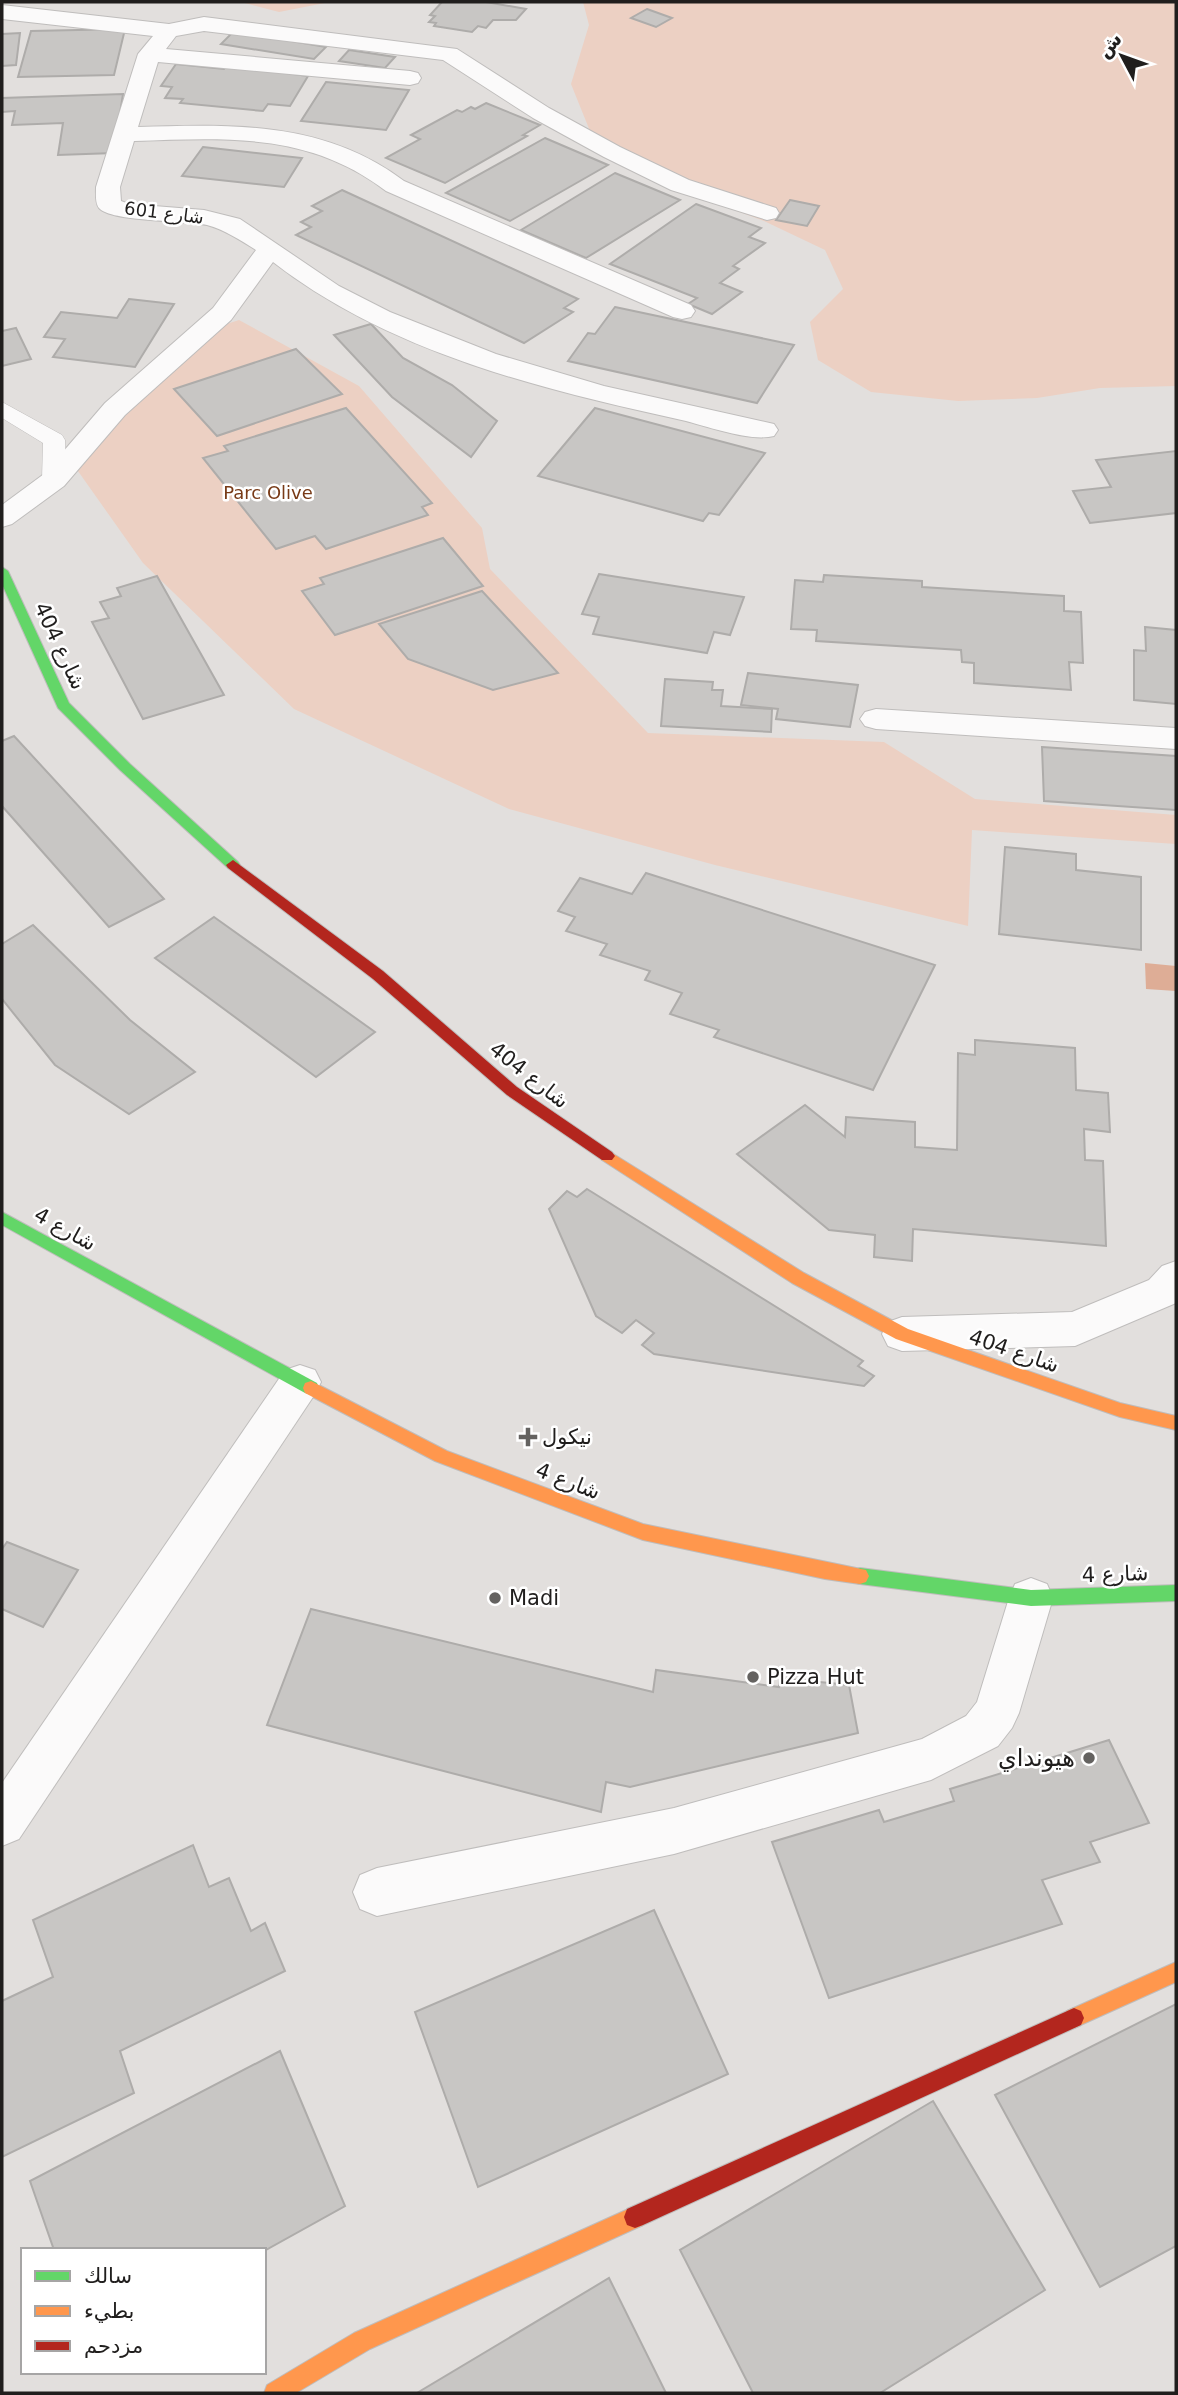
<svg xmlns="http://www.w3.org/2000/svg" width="1178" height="2395" font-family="'DejaVu Sans','Noto Sans Arabic',sans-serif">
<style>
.green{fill:#ecd0c3}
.water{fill:#dead96}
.building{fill:#c8c6c4;stroke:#aeacaa;stroke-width:2}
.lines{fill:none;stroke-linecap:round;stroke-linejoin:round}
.lane-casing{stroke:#bfbdbc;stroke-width:1}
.street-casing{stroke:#bfbdbc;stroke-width:2}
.fast-casing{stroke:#bfbdbc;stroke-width:2}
.slow-casing{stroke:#bfbdbc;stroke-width:2}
.jam-casing{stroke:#bfbdbc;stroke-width:2}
.lane{fill:#fbfafa;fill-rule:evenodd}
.street{fill:#fbfafa;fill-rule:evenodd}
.fast{fill:#63d668;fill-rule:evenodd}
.slow{fill:#ff974d;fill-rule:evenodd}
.jam{fill:#b3261e;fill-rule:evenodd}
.poi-dot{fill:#646260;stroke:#fff;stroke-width:2.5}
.labels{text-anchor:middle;stroke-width:5;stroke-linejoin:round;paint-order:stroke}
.far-street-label{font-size:18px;fill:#201e1d;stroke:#fff}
.far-park-label{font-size:18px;fill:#783a17;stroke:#fff}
.street-label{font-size:21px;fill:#201e1d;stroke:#fff}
.poi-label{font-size:21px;fill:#201e1d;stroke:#fff;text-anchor:start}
.near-poi-label{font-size:24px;fill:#201e1d;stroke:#fff;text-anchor:end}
</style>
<rect width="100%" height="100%" fill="#e2dfdd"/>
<g class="green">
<polygon points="241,2 330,2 279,12"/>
<polygon points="583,2 1176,2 1176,386 1100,388 1037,398 958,401 871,392 818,360 810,322 843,289 825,250 764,221 699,197 596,146 571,84 589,25"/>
<polygon points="239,320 359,386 482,528 490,569 648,733 884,742 975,799 1176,815 1176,844 972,830 968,926 715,865 509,809 294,709 143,563 73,464 193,335"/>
</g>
<polygon class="water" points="1145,963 1176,966 1176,991 1146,989"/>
<g class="building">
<polygon points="442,2 486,2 526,9 516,20 493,20 486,28 478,26 472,32 434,26 436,23 429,22 435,16 430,15"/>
<polygon points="647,9 672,18 656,27 631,18"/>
<polygon points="125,29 114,75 18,77 31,31"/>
<polygon points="234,31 326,47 314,59 221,44"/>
<polygon points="20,33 16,65 2,66 2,34"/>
<polygon points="349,50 395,57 385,68 339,61"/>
<polygon points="176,64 224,69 227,65 308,76 290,106 268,104 263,111 180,103 183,99 165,98 172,87 161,86"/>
<polygon points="326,82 409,90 386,130 301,121"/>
<polygon points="123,94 114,153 58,155 63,123 12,125 15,111 2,112 2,98"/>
<polygon points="486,103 540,125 523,135 527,136 445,183 386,158 420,139 411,135 457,110 462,112 471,107 475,109"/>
<polygon points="545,138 608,165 510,221 446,193"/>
<polygon points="203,147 302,158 284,187 182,176"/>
<polygon points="615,173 680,200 586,258 521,230"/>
<polygon points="342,190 578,299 564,308 573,312 524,343 296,235 311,227 301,222 322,211 312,206"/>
<polygon points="790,200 819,206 807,226 776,220"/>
<polygon points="696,204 761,228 749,237 765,243 733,266 739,269 720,283 742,292 712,314 688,304 697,298 610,264"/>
<polygon points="129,299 174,304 135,367 53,357 65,339 44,337 61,312 117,318"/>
<polygon points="615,307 794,345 757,403 568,361 588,333 595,334"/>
<polygon points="371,324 403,358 452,385 497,421 471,457 392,397 334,335"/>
<polygon points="16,328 31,359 2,366 2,331"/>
<polygon points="296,349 342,394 217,436 174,389"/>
<polygon points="346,408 432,503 422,507 428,515 326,549 315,536 276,549 203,458 228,451 224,446"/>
<polygon points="595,408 765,453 719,515 709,513 703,521 538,476"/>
<polygon points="1176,451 1176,513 1090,523 1073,491 1111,487 1096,460"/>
<polygon points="443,538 483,586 335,635 302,591 324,584 320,578"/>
<polygon points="599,574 744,597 730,635 714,632 707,653 593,634 599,617 582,614"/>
<polygon points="824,575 922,581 922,587 1064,596 1064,611 1081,612 1083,663 1069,662 1071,690 974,683 974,663 962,662 961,650 816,641 817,630 791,629 795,580 823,582"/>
<polygon points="157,576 224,695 143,719 92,622 109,618 100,602 121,596 117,588"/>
<polygon points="482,591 558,673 493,690 408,659 379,624"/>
<polygon points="1145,627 1176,630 1176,704 1134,700 1134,650 1146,651"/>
<polygon points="748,673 858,685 850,727 776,719 778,709 741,705"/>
<polygon points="665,679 713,682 712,690 723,690 721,706 772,709 771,732 661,726"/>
<polygon points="14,736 164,899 109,927 2,806 2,741"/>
<polygon points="1042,747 1176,756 1176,810 1044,801"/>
<polygon points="1005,847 1076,854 1076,870 1141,877 1141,950 999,934"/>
<polygon points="646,873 935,965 873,1090 714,1037 719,1030 670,1014 682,993 645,980 650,971 600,955 607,944 566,931 575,917 558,911 580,878 632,894"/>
<polygon points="214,917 375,1032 316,1077 155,958"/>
<polygon points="33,925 130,1020 195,1072 129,1114 55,1065 2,999 2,944"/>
<polygon points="975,1040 1075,1048 1076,1090 1108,1093 1110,1132 1084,1129 1085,1160 1103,1161 1106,1246 913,1229 912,1261 874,1257 875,1235 829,1230 737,1154 805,1105 845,1137 846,1117 915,1122 915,1147 957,1150 958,1053 975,1055"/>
<polygon points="587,1189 863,1361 858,1366 874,1376 864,1386 654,1354 642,1345 654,1333 636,1320 622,1333 596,1316 549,1209 567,1191 577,1197"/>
<polygon points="7,1542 78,1570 43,1627 2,1609 2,1549"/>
<polygon points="311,1609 653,1692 656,1670 779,1687 780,1678 849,1685 858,1733 630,1787 606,1782 601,1812 267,1725"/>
<polygon points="1109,1740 1149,1823 1090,1842 1100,1862 1042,1880 1062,1924 829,1998 772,1842 879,1810 884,1822 954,1801 950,1789"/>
<polygon points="193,1845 209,1887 229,1878 251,1931 265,1923 285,1971 120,2051 134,2093 2,2157 2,2001 53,1977 33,1920"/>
<polygon points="654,1910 728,2074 478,2187 415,2012"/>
<polygon points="1176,2004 1176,2246 1100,2287 995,2095"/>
<polygon points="280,2051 345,2206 264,2251 54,2250 30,2181"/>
<polygon points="933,2101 1045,2290 880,2393 753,2393 680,2250"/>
<polygon points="609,2278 666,2393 417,2393"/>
</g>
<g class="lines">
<defs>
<polygon id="lane" points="2,402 62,435 65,440 66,480 62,485 46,485 42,480 43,443 2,418"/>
<g id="street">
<path d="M2,5L169,24L204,17L457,49L549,108L620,147L689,180L776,208L779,213L776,218L767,220L671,190L604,157L533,118L443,60L204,31L176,36L166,49L410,71L418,73L421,78L418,83L410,85L158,62L138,127C233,124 325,121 404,181L691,305L695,311L691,317L682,319L673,317L386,191C309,132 227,138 134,141L120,187L121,201L129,204L204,210L240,219L339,286L390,312L496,354L604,386L774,424L778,430L774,436C751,442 709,427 686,421C544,390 390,353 273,262L231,320L125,415L64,486L12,524L2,527V505L44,474L105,403L213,308L256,250C240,240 225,230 207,225C185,220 111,222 99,208C95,203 96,193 96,187L138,54L153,36L2,19Z"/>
<polygon points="876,709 1176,728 1176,749 876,729 865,726 860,719 865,712"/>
<polygon points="1176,1261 1176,1303 1075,1346 902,1351 888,1346 882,1334 888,1322 902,1317 1072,1312 1149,1280 1162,1266"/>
<polygon points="300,1365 315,1370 321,1382 315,1394 19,1839 2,1846 2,1783 285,1370"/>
<polygon points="1031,1578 1047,1584 1053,1598 1019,1713 1012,1728 998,1746 931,1780 674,1854 377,1916 360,1909 353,1892 360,1875 377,1868 674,1808 922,1739 966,1716 977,1702 1009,1598 1015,1584"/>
</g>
<g id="fast">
<polygon points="2,567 8,571 69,703 130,764 238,862 240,865 238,868 228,868 120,770 58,708 2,584"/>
<polygon points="2,1212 317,1383 319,1388 317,1393 311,1395 305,1393 2,1225"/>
<polygon points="860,1568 1031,1590 1176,1585 1176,1601 1031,1606 860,1584 854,1582 851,1576 854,1570"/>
</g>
<g id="slow">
<polygon points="607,1150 804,1273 908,1329 1120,1403 1176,1416 1176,1430 1120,1417 896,1339 792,1283 602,1160 599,1156 602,1152"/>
<polygon points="311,1381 447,1451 643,1524 866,1570 869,1576 866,1582 860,1584 825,1579 643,1540 435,1461 305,1393 303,1388 305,1383"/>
<polygon points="1176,1962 1176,1982 1074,2028 1067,2025 1064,2018 1067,2011"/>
<polygon points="635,2206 643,2209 646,2217 643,2225 370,2349 296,2393 264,2393 267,2385 354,2333"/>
</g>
<g id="jam">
<polygon points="233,860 383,971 517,1087 612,1152 615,1156 612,1160 602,1160 507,1095 373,979 228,868 226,865"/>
<polygon points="1074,2008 1081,2011 1084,2018 1081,2025 643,2225 635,2228 627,2225 624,2217 627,2209"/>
</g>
</defs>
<use href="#lane" class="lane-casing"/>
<use href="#street" class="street-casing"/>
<use href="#fast" class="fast-casing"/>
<use href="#slow" class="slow-casing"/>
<use href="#jam" class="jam-casing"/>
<use href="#lane" class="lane"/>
<use href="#street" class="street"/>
<use href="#fast" class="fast"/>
<use href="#slow" class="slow"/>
<use href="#jam" class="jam"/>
</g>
<g class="poi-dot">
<path d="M524.5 1426.5h7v7h7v7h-7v7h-7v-7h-7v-7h7z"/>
<circle cx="495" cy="1598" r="7"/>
<circle cx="753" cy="1677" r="7"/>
<circle cx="1089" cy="1758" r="7"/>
</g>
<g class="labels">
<g class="far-street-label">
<text transform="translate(164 213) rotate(7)" y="6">شارع 601</text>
</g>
<g class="far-park-label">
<text x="268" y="499">Parc Olive</text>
</g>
<g class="street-label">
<text transform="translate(60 646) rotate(65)" y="7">شارع 404</text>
<text transform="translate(529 1075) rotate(38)" y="7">شارع 404</text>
<text transform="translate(65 1229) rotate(29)" y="7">شارع 4</text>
<text transform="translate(1014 1351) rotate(19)" y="7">شارع 404</text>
<text transform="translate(568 1481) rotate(21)" y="7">شارع 4</text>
<text transform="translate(1115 1574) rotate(-2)" y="7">شارع 4</text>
</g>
<g class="poi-label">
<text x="542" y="1444">نيكول</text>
<text x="509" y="1605">Madi</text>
<text x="767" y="1684">Pizza Hut</text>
</g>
<g class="near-poi-label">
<text x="1075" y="1766">هيونداي</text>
</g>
</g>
<rect width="1178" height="2395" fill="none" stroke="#201e1d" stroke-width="7"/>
<rect x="21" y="2248" width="245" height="126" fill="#ffffff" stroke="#a6a5a5" stroke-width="2"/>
<rect x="35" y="2271" width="35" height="10" fill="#63d668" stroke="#a6a5a5" stroke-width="2"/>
<text x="84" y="2283" font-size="21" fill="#201e1d">سالك</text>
<rect x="35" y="2306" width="35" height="10" fill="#ff974d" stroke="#a6a5a5" stroke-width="2"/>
<text x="84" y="2318" font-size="21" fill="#201e1d">بطيء</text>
<rect x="35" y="2341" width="35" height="10" fill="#b3261e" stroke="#a6a5a5" stroke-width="2"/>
<text x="84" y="2353" font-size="21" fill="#201e1d">مزدحم</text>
<g transform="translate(1122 56) rotate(311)" stroke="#ffffff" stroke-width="5" paint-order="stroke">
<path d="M0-5L12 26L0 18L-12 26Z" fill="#201e1d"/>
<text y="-10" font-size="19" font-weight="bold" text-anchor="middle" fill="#201e1d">ش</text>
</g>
</svg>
